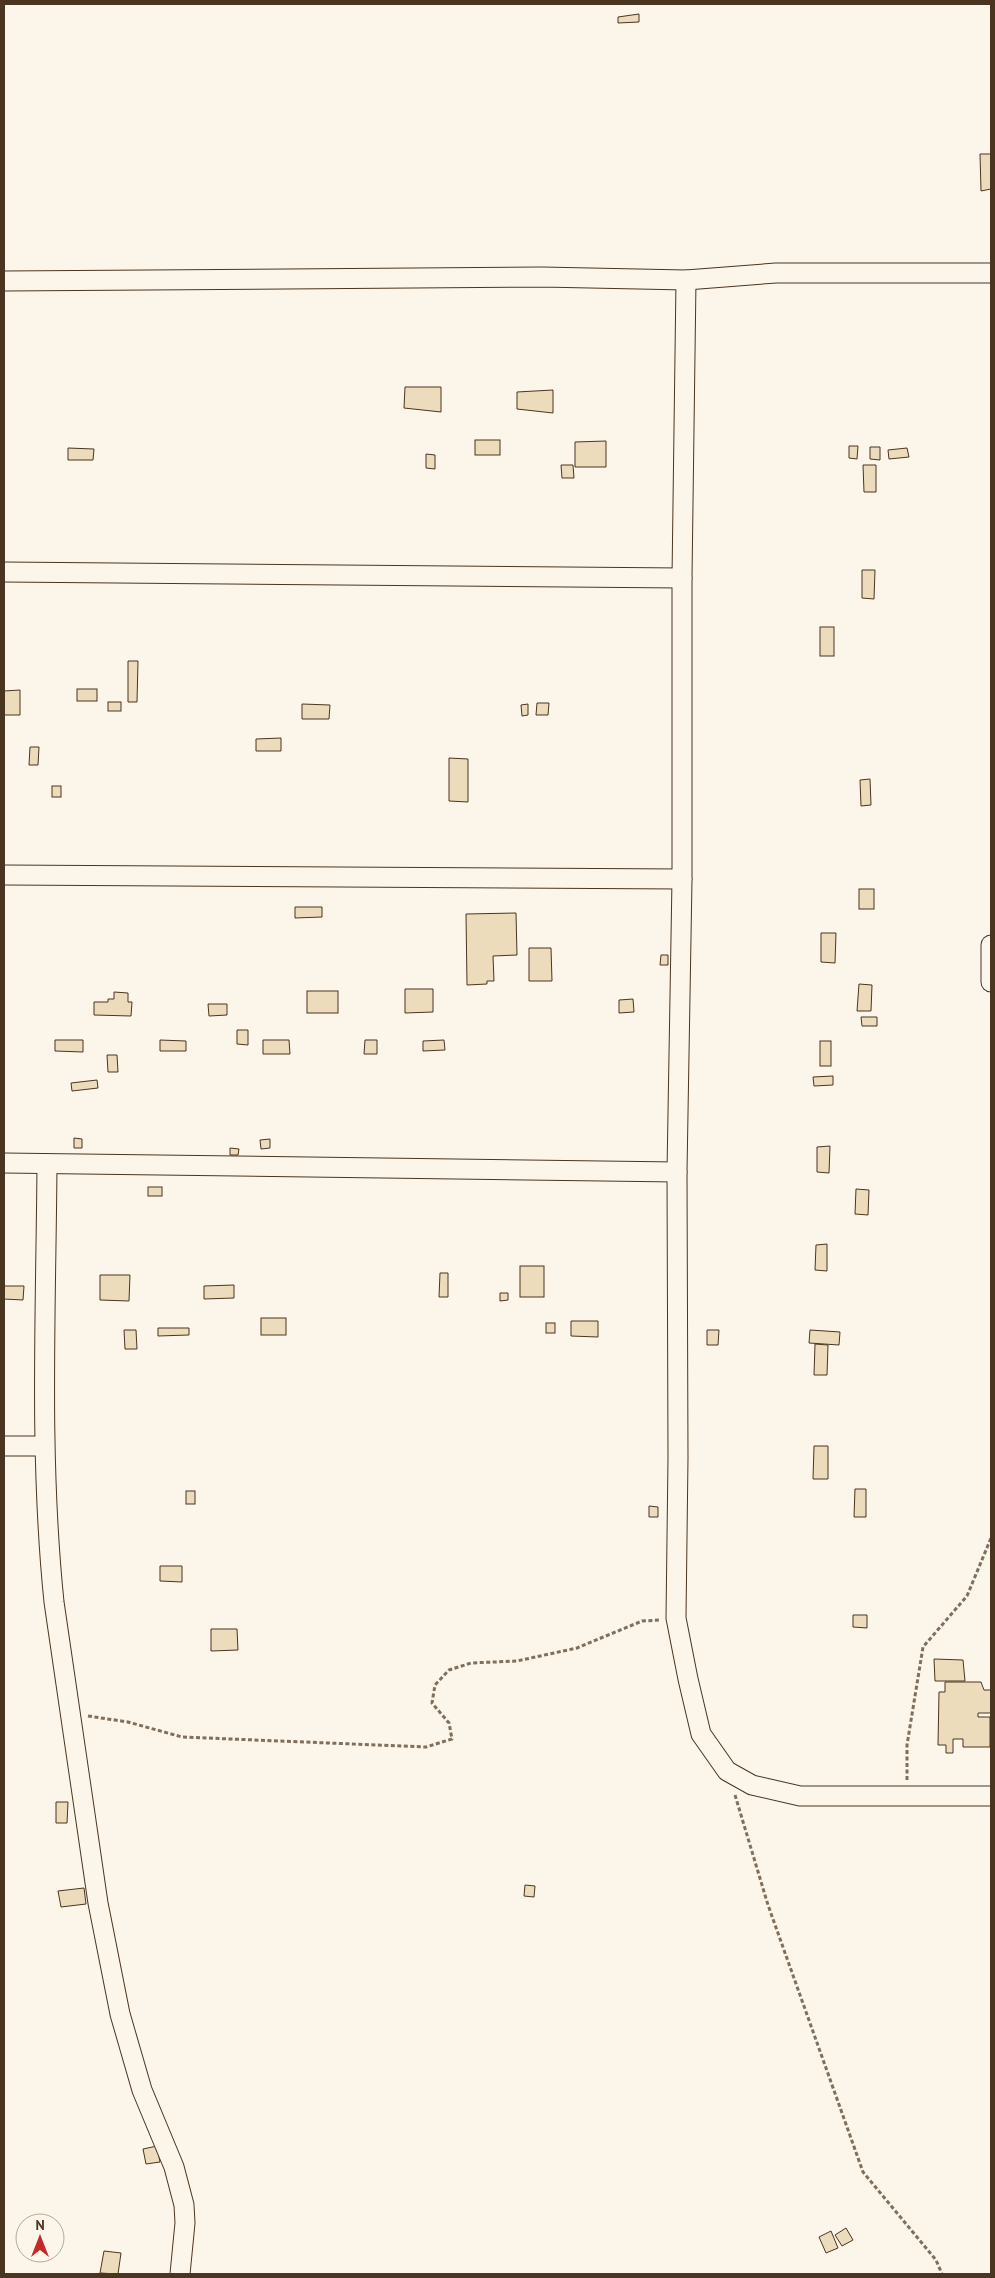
<svg xmlns="http://www.w3.org/2000/svg" width="995" height="2278" font-family="'PT Sans',sans-serif">
<style>
.building{fill:#ecdcbc;stroke:#4a3520}
.lines{fill:none;stroke-linecap:round;stroke-linejoin:round}
.minor-casing{stroke:#4a3520;stroke-width:21}
.path{stroke:#7f6f5c;stroke-width:3;stroke-dasharray:4 2.5;stroke-linecap:butt}
.minor{stroke:#fbf6e9;stroke-width:19}
</style>
<rect width="100%" height="100%" fill="#fbf6e9"/>
<g class="building">
<polygon points="639,14 639,22 618,23 618,17"/>
<polygon points="980,154 991,154 991,189 981,191"/>
<polygon points="405,387 441,387 441,412 404,408"/>
<polygon points="553,390 553,413 517,409 517,392"/>
<rect x="475" y="440" width="25" height="15"/>
<polygon points="606,441 606,467 575,467 575,442"/>
<polygon points="849,446 858,446 857,459 849,458"/>
<polygon points="870,447 880,447 880,460 870,459"/>
<polygon points="68,448 94,449 93,460 68,460"/>
<polygon points="907,448 909,457 889,459 888,450"/>
<polygon points="426,454 435,455 435,469 426,468"/>
<polygon points="561,465 573,465 574,478 562,478"/>
<polygon points="863,465 876,465 876,492 864,492"/>
<polygon points="862,570 875,570 874,599 862,598"/>
<rect x="820" y="627" width="14" height="29"/>
<polygon points="128,661 138,661 137,702 128,702"/>
<rect x="77" y="689" width="20" height="12"/>
<polygon points="20,690 20,715 4,715 4,691"/>
<rect x="108" y="702" width="13" height="9"/>
<polygon points="537,703 549,703 548,715 536,715"/>
<polygon points="302,704 330,705 329,719 302,719"/>
<polygon points="528,704 528,715 522,716 521,705"/>
<polygon points="281,738 281,751 256,751 256,739"/>
<polygon points="30,747 39,747 38,765 29,765"/>
<polygon points="449,758 468,759 468,802 449,801"/>
<polygon points="870,779 871,805 861,806 860,780"/>
<rect x="52" y="786" width="9" height="11"/>
<rect x="859" y="889" width="15" height="20"/>
<polygon points="295,907 322,907 322,917 295,918"/>
<polygon points="516,913 517,955 493,956 494,981 487,981 487,984 467,985 466,914"/>
<polygon points="821,933 836,933 835,963 821,962"/>
<polygon points="529,948 551,948 552,981 529,981"/>
<polygon points="661,955 668,955 668,965 660,965"/>
<polygon points="859,984 872,985 871,1011 857,1011"/>
<polygon points="405,989 433,989 433,1012 405,1013"/>
<rect x="307" y="991" width="31" height="22"/>
<polygon points="114,992 128,993 128,1002 132,1002 131,1016 94,1015 94,1002 108,1002 108,999 114,999"/>
<polygon points="633,999 634,1012 619,1013 619,1000"/>
<polygon points="208,1004 227,1004 227,1015 209,1016"/>
<polygon points="861,1017 877,1017 877,1026 862,1026"/>
<polygon points="237,1030 248,1030 248,1045 237,1044"/>
<polygon points="55,1040 83,1040 83,1052 55,1051"/>
<polygon points="160,1040 186,1041 186,1051 160,1051"/>
<polygon points="263,1040 289,1040 290,1054 263,1054"/>
<polygon points="365,1040 377,1040 377,1054 364,1054"/>
<polygon points="444,1040 445,1050 423,1051 423,1041"/>
<rect x="820" y="1041" width="11" height="25"/>
<polygon points="107,1055 117,1055 118,1072 108,1072"/>
<polygon points="833,1076 833,1085 814,1086 813,1077"/>
<polygon points="97,1080 98,1088 72,1091 71,1083"/>
<polygon points="74,1138 82,1139 82,1148 74,1148"/>
<polygon points="270,1139 270,1148 261,1149 260,1140"/>
<polygon points="830,1146 829,1173 817,1172 817,1147"/>
<polygon points="230,1148 239,1149 238,1155 230,1155"/>
<rect x="148" y="1187" width="14" height="9"/>
<polygon points="856,1189 869,1190 868,1215 855,1214"/>
<polygon points="827,1244 827,1271 815,1270 816,1245"/>
<rect x="520" y="1266" width="24" height="31"/>
<polygon points="440,1273 448,1273 448,1297 439,1297"/>
<polygon points="100,1275 130,1275 129,1301 100,1300"/>
<polygon points="234,1285 234,1298 204,1299 204,1286"/>
<polygon points="4,1286 24,1286 23,1300 4,1299"/>
<polygon points="500,1293 508,1293 508,1300 500,1301"/>
<rect x="261" y="1318" width="25" height="17"/>
<polygon points="571,1321 598,1321 598,1337 571,1336"/>
<rect x="546" y="1323" width="9" height="10"/>
<polygon points="158,1328 189,1328 189,1335 158,1336"/>
<polygon points="124,1330 136,1330 137,1349 125,1349"/>
<polygon points="707,1330 719,1330 718,1345 707,1345"/>
<polygon points="810,1330 840,1332 839,1345 809,1343"/>
<polygon points="815,1344 828,1345 827,1375 814,1375"/>
<polygon points="814,1446 828,1446 828,1479 813,1479"/>
<polygon points="855,1489 866,1489 866,1517 854,1517"/>
<rect x="186" y="1491" width="9" height="13"/>
<polygon points="649,1506 658,1507 658,1517 649,1517"/>
<polygon points="160,1566 182,1566 182,1582 160,1581"/>
<polygon points="853,1615 867,1615 867,1628 853,1627"/>
<polygon points="211,1629 237,1629 238,1650 211,1651"/>
<polygon points="934,1659 963,1660 965,1681 935,1681"/>
<polygon points="945,1682 981,1682 984,1690 991,1690 991,1713 978,1713 978,1717 990,1717 990,1747 963,1747 963,1739 953,1739 953,1753 946,1753 946,1745 938,1745 939,1692 945,1692"/>
<polygon points="56,1802 68,1802 67,1823 56,1823"/>
<polygon points="525,1885 535,1886 534,1897 524,1896"/>
<polygon points="84,1888 86,1904 61,1907 58,1891"/>
<polygon points="157,2146 160,2162 146,2164 143,2149"/>
<polygon points="846,2228 853,2240 842,2246 835,2235"/>
<polygon points="831,2231 838,2248 826,2253 819,2237"/>
<polygon points="104,2251 121,2253 118,2274 100,2273"/>
</g>
<g class="lines">
<defs>
<g id="minor">
<polyline points="686,280 682,578 682,879 677,1172 678,1458 676,1618 688,1679 701,1734 727,1771 752,1785 800,1796 991,1796"/>
<polyline points="4,281 542,277 686,280 776,273 991,273"/>
<polyline points="4,572 682,578"/>
<polyline points="4,875 682,879"/>
<polyline points="991,945 991,982"/>
<polyline points="4,1163 677,1172"/>
<path d="M47,1164C46,1310 39,1456 54,1602L98,1903L120,2014L142,2090L174,2167L184,2205L185,2223L180,2274"/>
<polyline points="4,1446 44,1446"/>
</g>
</defs>
<use href="#minor" class="minor-casing"/>
<g class="path">
<polyline points="88,1716 128,1722 182,1737 426,1747 452,1739 449,1723 432,1703 435,1685 449,1670 471,1663 517,1661 577,1648 642,1621 660,1620"/>
<polyline points="907,1780 907,1745 923,1647 967,1596 991,1538"/>
<polyline points="735,1795 768,1905 863,2172 936,2260 942,2274"/>
</g>
<use href="#minor" class="minor"/>
</g>
<rect width="995" height="2278" fill="none" stroke="#4a3520" stroke-width="10"/>
<g transform="translate(40 2238)"><circle r="24" fill="#fbf6e9" stroke="#b4a999"/>
<path d="M0-4L9 19L0 12L-9 19Z" fill="#c62828"/>
<text y="-8" font-size="14" font-weight="bold" text-anchor="middle" fill="#4a3520">N</text>
</g>
</svg>
